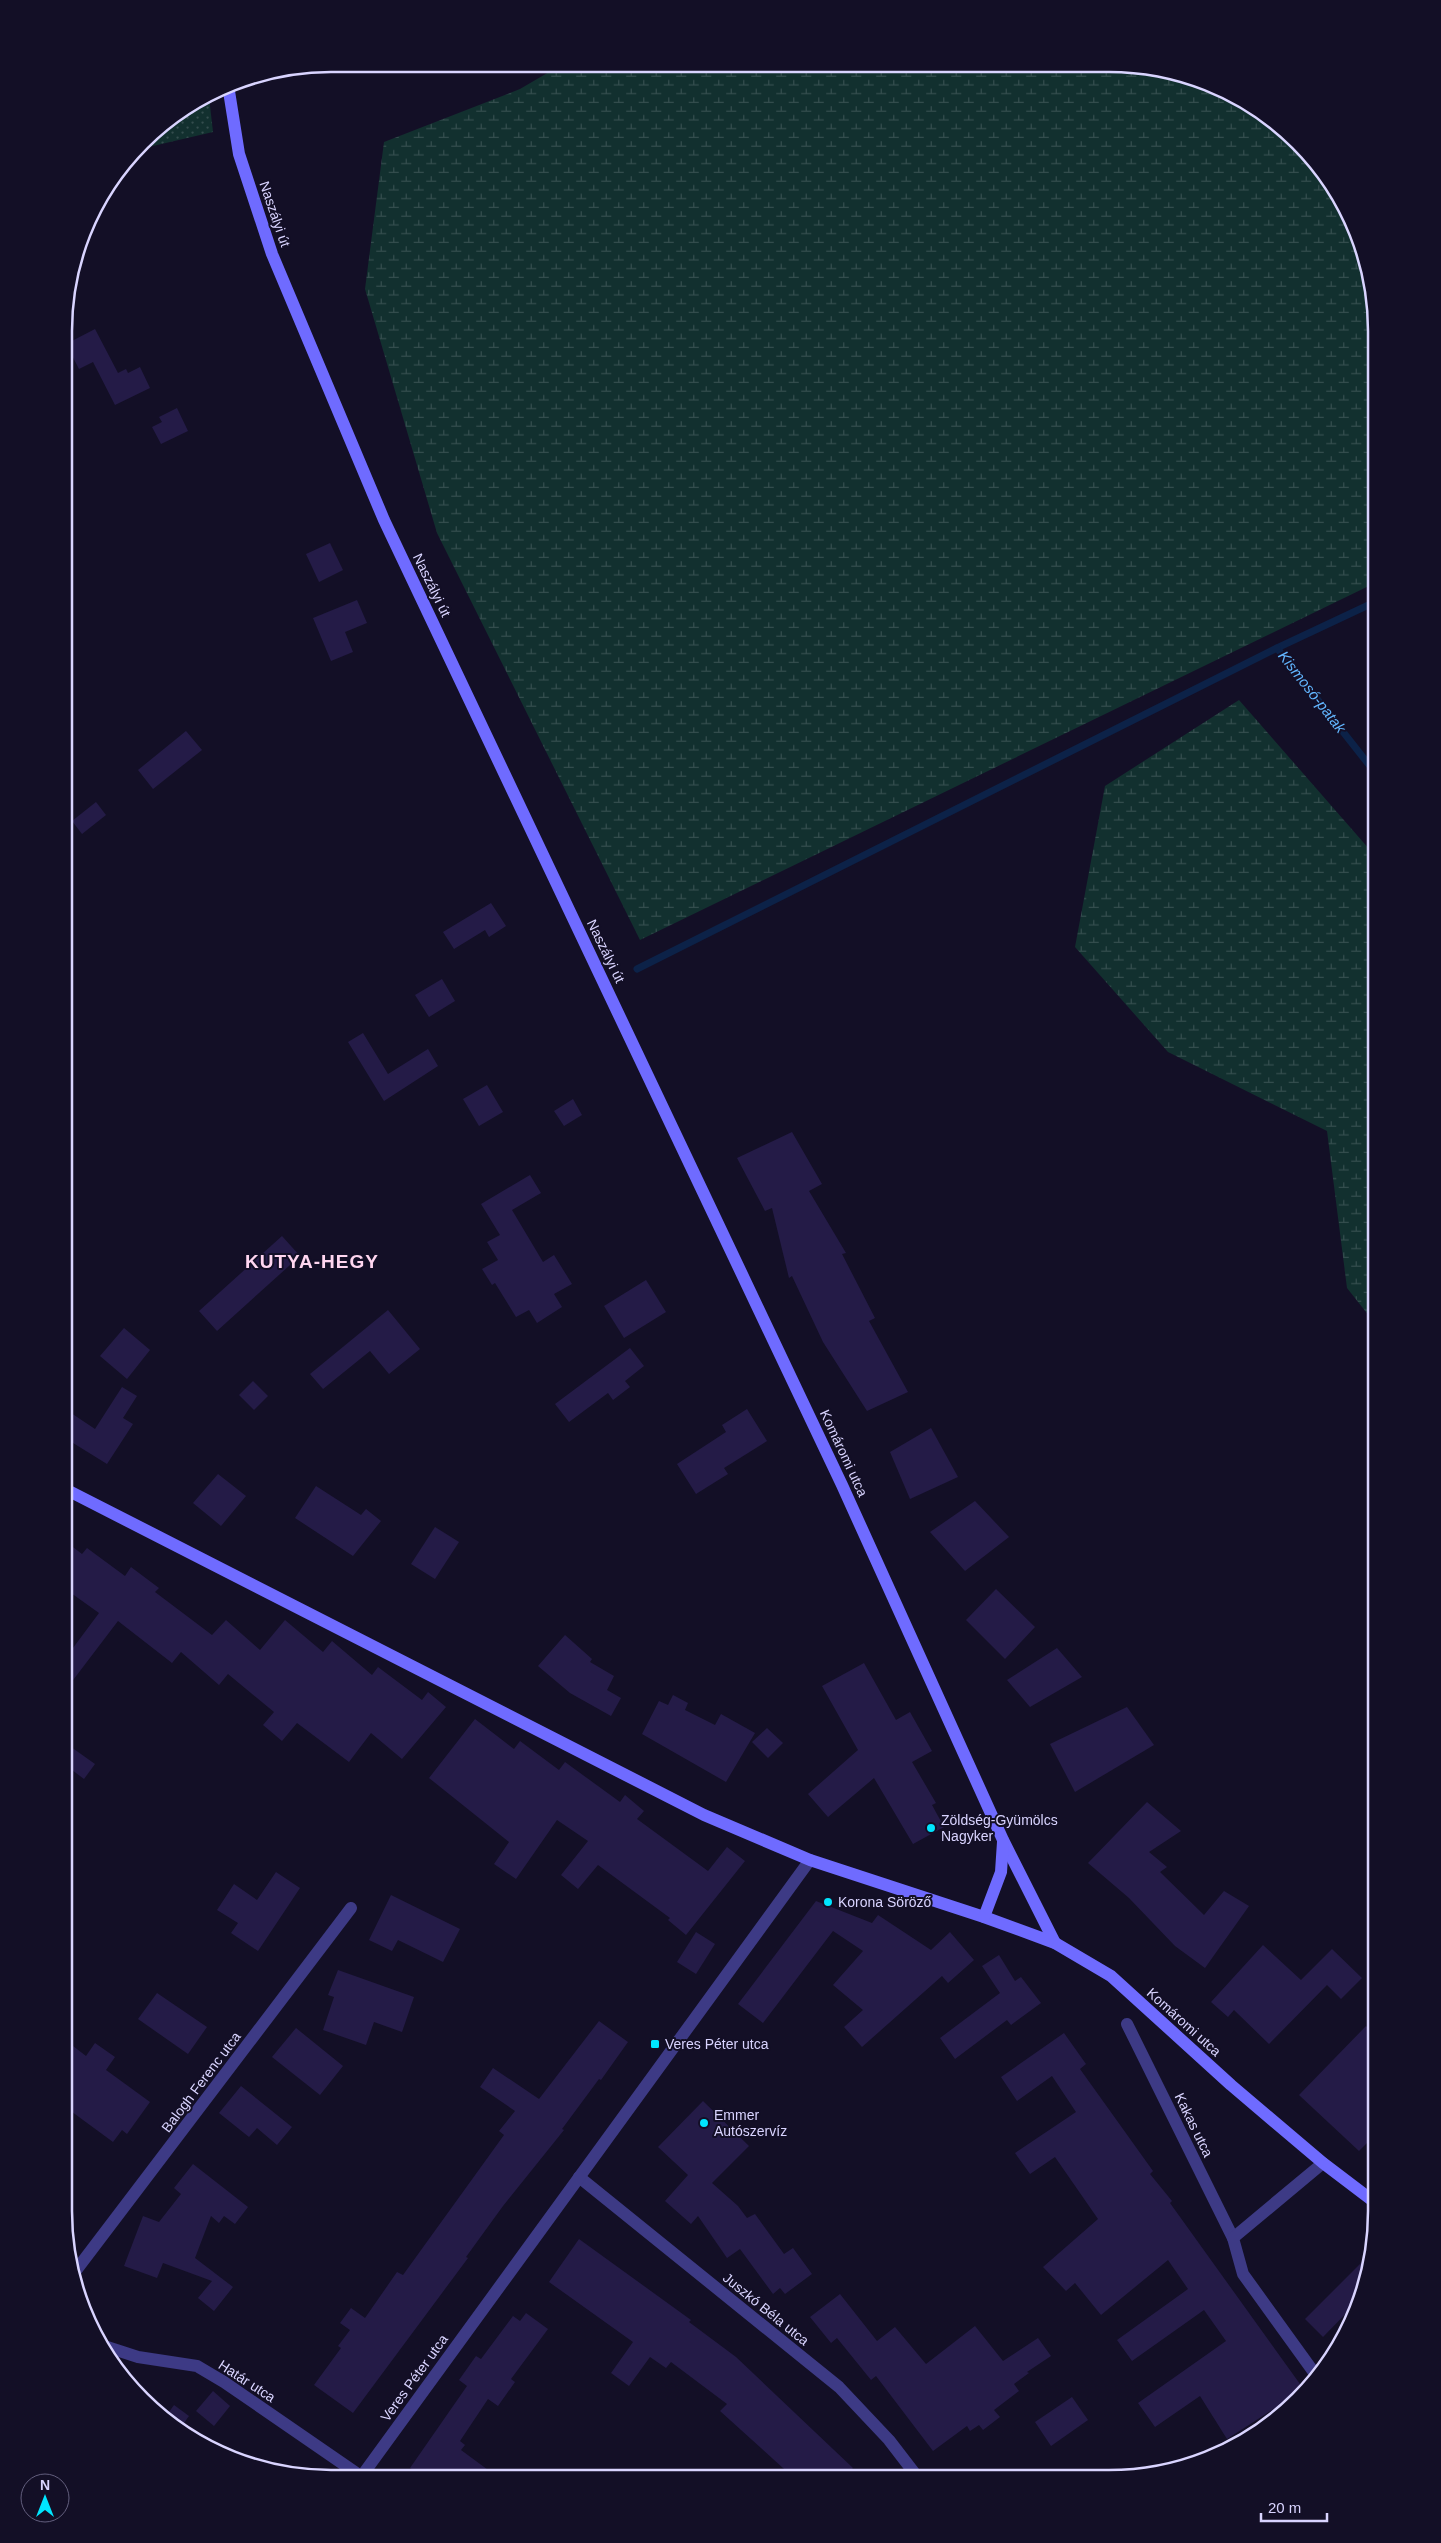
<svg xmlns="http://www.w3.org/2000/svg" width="1441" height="2543" font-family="Arial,sans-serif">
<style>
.wetland{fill:url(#wetland-marsh)}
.garden{fill:url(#garden-dots)}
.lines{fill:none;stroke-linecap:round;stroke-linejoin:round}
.stream{stroke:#0c2248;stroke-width:7}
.building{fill:#241b47}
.minor{stroke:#3d3a85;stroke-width:12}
.secondary{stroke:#6f6bff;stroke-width:12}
.poi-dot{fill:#00e5ff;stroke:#130f26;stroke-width:2}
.labels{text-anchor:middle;stroke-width:4;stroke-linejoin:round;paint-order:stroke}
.street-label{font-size:14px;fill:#d9d4ff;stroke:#130f26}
.poi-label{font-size:14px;fill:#d9d4ff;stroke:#130f26;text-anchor:start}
.water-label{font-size:15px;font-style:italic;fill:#62b6ff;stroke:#130f26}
.district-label{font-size:19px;font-weight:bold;letter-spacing:1px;fill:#ffd6f0;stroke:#130f26}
.rim{fill:none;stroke:#d9d4ff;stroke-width:2.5}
</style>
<defs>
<pattern id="wetland-marsh" width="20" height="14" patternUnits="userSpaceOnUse" patternTransform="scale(1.25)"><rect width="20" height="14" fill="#12302f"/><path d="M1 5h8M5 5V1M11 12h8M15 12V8" fill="none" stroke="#344d4e"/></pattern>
<pattern id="garden-dots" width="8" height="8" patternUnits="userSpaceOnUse" patternTransform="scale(1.25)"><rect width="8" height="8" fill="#12302f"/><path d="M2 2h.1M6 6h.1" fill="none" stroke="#344d4e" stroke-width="1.8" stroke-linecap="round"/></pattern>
</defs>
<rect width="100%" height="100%" fill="#130f26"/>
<g class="wetland">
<polygon points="561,65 1161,69 1228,91 1286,130 1332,183 1363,245 1377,332 1377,582 640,940 437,533 365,289 384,142 520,89"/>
<polygon points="1239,700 1377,858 1377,1326 1347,1288 1327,1131 1168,1052 1075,947 1105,786"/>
</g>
<polygon class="garden" points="209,97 213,132 140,149 155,130"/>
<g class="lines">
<g class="stream">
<polyline points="1377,775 1277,648 1377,601"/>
<polyline points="637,969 1277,648"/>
</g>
</g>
<g class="building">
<polygon points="95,329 118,373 126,369 128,373 140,367 150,388 115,405 93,362 79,369 66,344"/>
<polygon points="177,408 188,431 161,444 152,427 162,422 159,417"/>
<polygon points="330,543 343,570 319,582 306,554"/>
<polygon points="357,600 367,623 345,632 353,652 331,661 313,618"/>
<polygon points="186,731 202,750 153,789 138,770"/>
<polygon points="96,802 106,815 82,834 72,821"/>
<polygon points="491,903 506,926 489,937 485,930 454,949 443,932"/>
<polygon points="442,979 455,1001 429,1017 415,995"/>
<polygon points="363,1033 388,1074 428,1049 438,1066 384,1101 348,1042"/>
<polygon points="487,1085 503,1112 479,1126 463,1099"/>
<polygon points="573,1099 582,1115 564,1126 554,1111"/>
<polygon points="792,1132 822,1184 809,1191 846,1253 842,1254 875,1318 869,1321 908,1392 867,1411 823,1342 792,1276 789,1278 772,1208 765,1211 737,1158"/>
<polygon points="530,1175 541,1193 512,1210 543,1262 554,1255 572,1284 554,1294 562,1307 537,1323 529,1310 516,1317 495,1283 492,1285 482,1269 498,1260 487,1242 500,1235 481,1204"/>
<polygon points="282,1236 300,1256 217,1331 199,1311"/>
<polygon points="646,1280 666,1312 624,1338 604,1306"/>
<polygon points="388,1310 420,1349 389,1374 370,1351 323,1389 310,1374"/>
<polygon points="124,1328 150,1350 127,1379 100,1356"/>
<polygon points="630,1348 644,1366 625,1381 630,1387 613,1400 608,1393 569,1422 555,1404"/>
<polygon points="253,1381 268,1396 254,1410 239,1395"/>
<polygon points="122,1387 137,1396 123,1418 133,1424 107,1464 65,1438 65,1409 95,1429"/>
<polygon points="747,1409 767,1441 724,1468 728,1474 696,1494 677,1464 726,1432 722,1425"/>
<polygon points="931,1428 958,1477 910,1499 890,1452"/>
<polygon points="218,1474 246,1496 221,1526 193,1503"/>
<polygon points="316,1486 361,1515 366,1509 381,1521 353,1556 295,1518"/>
<polygon points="975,1501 1009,1537 965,1571 930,1532"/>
<polygon points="435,1527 459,1542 435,1579 411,1564"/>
<polygon points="65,1541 82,1554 87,1548 125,1576 131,1567 159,1588 155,1592 212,1635 226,1620 260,1650 285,1620 323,1652 332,1641 372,1675 378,1667 422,1700 428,1692 446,1707 402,1759 371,1733 349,1762 297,1723 282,1741 263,1725 274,1712 228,1674 219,1685 181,1652 172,1663 118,1621 64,1692 64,1660 99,1613 64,1588"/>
<polygon points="996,1589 1035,1627 1005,1659 966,1620"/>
<polygon points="565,1635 592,1659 590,1662 614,1676 607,1690 621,1698 611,1716 570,1693 538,1666"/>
<polygon points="1057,1648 1082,1677 1030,1707 1007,1680"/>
<polygon points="864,1663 896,1720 910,1712 932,1751 912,1762 936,1803 932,1805 944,1827 913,1844 874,1778 828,1817 808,1794 858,1750 822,1686"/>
<polygon points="673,1695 688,1703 685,1710 715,1725 721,1714 755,1733 726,1782 642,1734 659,1701 668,1705"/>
<polygon points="1127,1707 1154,1745 1075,1792 1050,1744"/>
<polygon points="475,1719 514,1749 520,1741 559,1770 565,1762 620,1802 625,1795 644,1811 637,1819 708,1871 727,1847 745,1861 686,1935 668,1920 670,1918 598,1865 578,1889 561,1875 588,1841 557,1820 516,1879 494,1864 509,1842 429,1778"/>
<polygon points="767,1728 783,1743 768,1758 752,1742"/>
<polygon points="64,1742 95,1764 84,1779 64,1764"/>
<polygon points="1147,1802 1181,1831 1149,1852 1167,1867 1160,1872 1204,1915 1224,1891 1249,1906 1205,1968 1175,1946 1129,1898 1088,1863"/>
<polygon points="276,1872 300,1888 258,1951 231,1933 238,1923 217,1910 234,1884 257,1900"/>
<polygon points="391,1895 460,1929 443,1962 398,1940 392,1951 369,1940"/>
<polygon points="816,1901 872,1923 878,1915 931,1950 950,1932 974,1960 948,1983 942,1976 862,2047 844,2027 863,2010 833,1985 863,1951 833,1931 763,2023 738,2004"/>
<polygon points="696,1932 715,1944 696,1974 677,1962"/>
<polygon points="1263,1945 1301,1980 1332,1949 1362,1978 1341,1999 1327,1985 1269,2044 1234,2010 1228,2017 1211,2002"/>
<polygon points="999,1955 1015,1981 1021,1977 1041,2003 1011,2025 1007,2020 955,2059 940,2038 1000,1993 982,1966"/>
<polygon points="338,1970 414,1997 402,2032 374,2022 366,2045 323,2030 334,1997 328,1995"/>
<polygon points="157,1993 207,2027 188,2054 138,2019"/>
<polygon points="599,2021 628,2042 601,2080 599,2079 562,2129 564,2130 503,2206 466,2257 468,2258 353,2413 314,2385 341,2348 338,2346 350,2330 340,2323 351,2308 365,2318 397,2272 403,2275 504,2135 499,2131 515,2111 480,2087 493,2068 539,2099"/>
<polygon points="1366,2026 1377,2037 1377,2133 1359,2151 1299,2095"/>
<polygon points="296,2028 343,2066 320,2095 272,2057"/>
<polygon points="1064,2033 1086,2064 1080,2069 1153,2171 1150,2174 1172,2201 1170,2203 1305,2391 1283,2413 1278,2406 1227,2439 1200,2396 1155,2427 1138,2403 1226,2341 1204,2310 1132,2361 1117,2340 1188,2289 1168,2260 1101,2315 1075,2283 1066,2291 1043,2267 1098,2219 1055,2157 1030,2174 1015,2153 1076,2112 1052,2076 1017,2101 1001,2077"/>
<polygon points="95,2043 115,2057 106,2070 150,2102 127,2134 122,2130 113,2142 64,2106 64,2086 72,2075 64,2069 64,2058 73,2046 86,2056"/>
<polygon points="241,2086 292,2127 277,2145 257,2128 249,2137 219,2113"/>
<polygon points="703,2101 749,2146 712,2183 738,2206 747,2218 755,2214 784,2254 793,2248 812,2274 785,2294 780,2288 773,2294 740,2249 727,2258 698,2216 691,2224 665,2201 688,2175 658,2147"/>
<polygon points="193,2164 248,2207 235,2224 224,2216 219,2223 211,2216 195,2258 233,2287 214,2311 198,2298 212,2281 163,2263 157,2278 124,2266 143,2216 159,2222 181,2194 174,2188"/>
<polygon points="579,2239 691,2320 689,2322 736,2357 853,2468 843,2478 794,2478 720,2411 727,2404 671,2362 666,2368 650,2357 629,2386 611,2373 633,2342 549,2282"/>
<polygon points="1371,2253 1360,2299 1323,2337 1305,2319"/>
<polygon points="840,2294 877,2341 895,2327 926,2364 975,2326 1003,2361 1038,2338 1051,2356 1027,2372 1029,2373 1014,2384 1019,2391 994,2410 1000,2417 983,2430 979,2425 970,2431 967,2426 933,2451 876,2376 871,2380 837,2338 831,2343 810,2317"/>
<polygon points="526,2313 548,2329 511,2379 515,2382 498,2406 488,2399 460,2441 465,2445 461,2450 499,2478 423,2477 410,2468 467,2386 459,2380 476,2356 481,2359 513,2316 520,2321"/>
<polygon points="213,2391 230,2406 214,2426 196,2411"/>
<polygon points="1072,2397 1088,2420 1051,2446 1035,2422"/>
<polygon points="174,2405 189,2416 179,2430 164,2419"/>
</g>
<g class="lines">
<g class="minor">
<polyline points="1127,2024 1233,2238"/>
<polyline points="579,2177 839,2387 889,2440 919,2479"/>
<polyline points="74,2273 351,1908"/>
<polyline points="101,2345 138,2357 197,2366 224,2382 362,2477"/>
<polyline points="1318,2378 1243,2274 1233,2238 1323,2163"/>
<polyline points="361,2477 810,1860"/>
</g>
<g class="secondary">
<polyline points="228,85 239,154 272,254 384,520 842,1485 1003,1840 1055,1943"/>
<polyline points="65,1489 704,1815 810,1860 984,1917 1055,1943 1111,1976 1231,2085 1323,2163 1377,2204"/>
<polyline points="984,1917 1001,1872 1003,1842"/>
</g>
</g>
<g class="poi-dot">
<circle cx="931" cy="1828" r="5"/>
<circle cx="828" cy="1902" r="5"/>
<rect x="650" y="2039" width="10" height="10" rx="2.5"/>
<circle cx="704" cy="2123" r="5"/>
</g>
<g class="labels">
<g class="street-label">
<text transform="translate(275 214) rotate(71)" y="5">Naszályi út</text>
<text transform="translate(432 585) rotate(64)" y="5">Naszályi út</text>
<text transform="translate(606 951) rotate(64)" y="5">Naszályi út</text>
<text transform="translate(844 1453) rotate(65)" y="5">Komáromi utca</text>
<text transform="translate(1184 2022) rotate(42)" y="5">Komáromi utca</text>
<text transform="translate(201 2082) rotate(-53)" y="5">Balogh Ferenc utca</text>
<text transform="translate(1194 2125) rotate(64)" y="5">Kakas utca</text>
<text transform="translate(766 2309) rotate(39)" y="5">Juszkó Béla utca</text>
<text transform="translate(414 2378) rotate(-54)" y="5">Veres Péter utca</text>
<text transform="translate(247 2381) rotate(33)" y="5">Határ utca</text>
</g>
<g class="poi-label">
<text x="941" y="1825">Zöldség-Gyümölcs<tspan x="941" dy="16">Nagyker</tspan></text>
<text x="838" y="1907">Korona Söröző</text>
<text x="665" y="2049">Veres Péter utca</text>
<text x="714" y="2120">Emmer<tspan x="714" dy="16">Autószervíz</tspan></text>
</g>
<g class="water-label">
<text transform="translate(1312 692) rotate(52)" y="5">Kismosó-patak</text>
</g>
<g class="district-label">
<text x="312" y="1268">KUTYA-HEGY</text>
</g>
</g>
<path d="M0 0H1441V2543H0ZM331 72H1109A259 259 0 0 1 1368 331V2211A259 259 0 0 1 1109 2470H331A259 259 0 0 1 72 2211V331A259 259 0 0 1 331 72Z" fill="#130f26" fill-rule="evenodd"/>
<path class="rim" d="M331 72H1109A259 259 0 0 1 1368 331V2211A259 259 0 0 1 1109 2470H331A259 259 0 0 1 72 2211V331A259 259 0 0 1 331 72Z"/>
<g transform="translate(45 2498)"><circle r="24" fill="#130f26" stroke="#625e7d"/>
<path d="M0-4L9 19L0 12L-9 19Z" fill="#00e5ff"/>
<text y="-8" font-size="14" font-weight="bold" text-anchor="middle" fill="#d9d4ff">N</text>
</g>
<path d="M1261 2513v8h66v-8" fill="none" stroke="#d9d4ff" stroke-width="2.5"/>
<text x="1268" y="2513" font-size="15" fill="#d9d4ff" stroke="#130f26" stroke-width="4" paint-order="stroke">20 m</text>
</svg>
